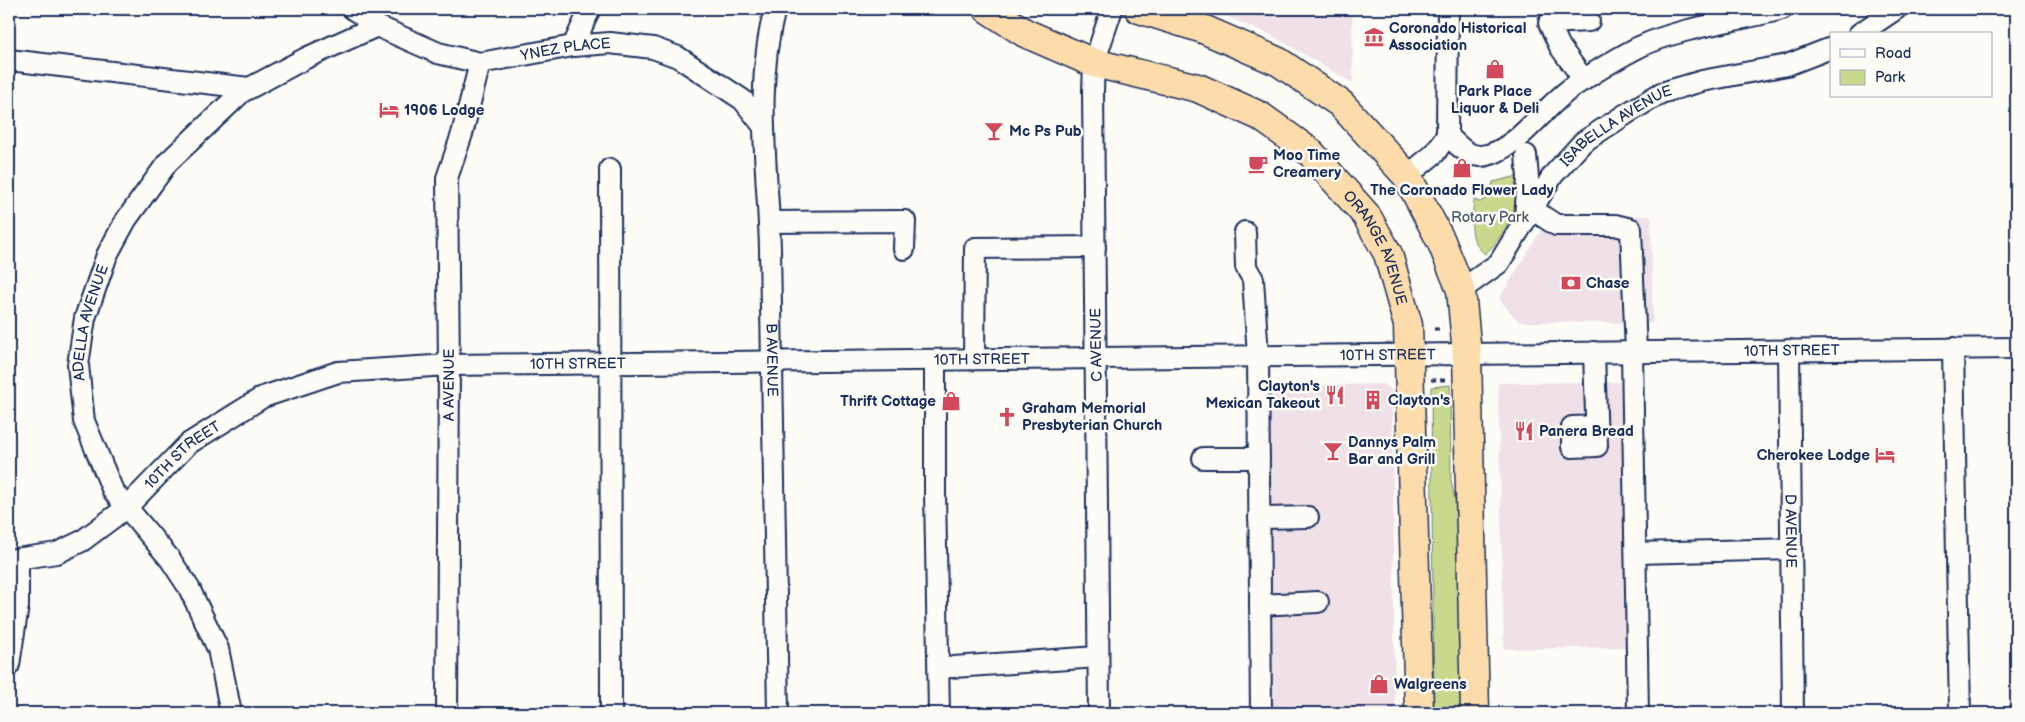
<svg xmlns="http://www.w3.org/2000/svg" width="2025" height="722" font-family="'Balsamiq Sans',sans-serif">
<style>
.built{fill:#f0e1e8}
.green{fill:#c8d98d;stroke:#728476}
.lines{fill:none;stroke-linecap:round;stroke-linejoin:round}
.minor-casing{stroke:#1b2f5e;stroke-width:24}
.highway-casing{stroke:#1b2f5e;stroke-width:31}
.path{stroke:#1b2f5e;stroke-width:3;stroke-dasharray:5 4;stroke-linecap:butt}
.minor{stroke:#fdfcf7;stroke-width:20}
.highway{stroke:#fddcac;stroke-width:28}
.labels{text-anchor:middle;stroke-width:5;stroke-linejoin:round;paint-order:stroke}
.poi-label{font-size:15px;font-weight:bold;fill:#1b2f5e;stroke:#fdfcf7;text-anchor:start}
.street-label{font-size:15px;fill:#1b2f5e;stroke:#fdfcf7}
.park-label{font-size:15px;fill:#465a6a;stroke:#fdfcf7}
</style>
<rect width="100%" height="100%" fill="#fdfcf7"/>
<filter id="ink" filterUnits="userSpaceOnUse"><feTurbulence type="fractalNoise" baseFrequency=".02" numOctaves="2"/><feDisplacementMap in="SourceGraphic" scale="10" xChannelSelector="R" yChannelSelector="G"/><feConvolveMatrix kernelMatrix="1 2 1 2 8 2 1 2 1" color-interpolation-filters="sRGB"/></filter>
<g filter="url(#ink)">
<g class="built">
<polygon points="1208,9 1352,9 1353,83 1271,35"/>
<polygon points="1551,214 1651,216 1653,323 1519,322 1499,299"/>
<polygon points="1626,382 1632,647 1504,649 1498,383"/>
<polygon points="1384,384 1392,391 1395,713 1265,713 1261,387"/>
</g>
<g class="green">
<path d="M1518,176C1523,201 1504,237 1485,254C1467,240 1472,220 1474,200L1480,202L1489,197L1493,182Z"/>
<polygon points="1450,385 1451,481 1461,527 1463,713 1434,713 1431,387"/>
</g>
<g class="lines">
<defs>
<g id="minor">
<path id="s1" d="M353,9L377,26L438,53L480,63L573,46L610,43L653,48L678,57L743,100L764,127"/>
<path id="s2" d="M775,9C754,87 768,169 770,249C773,404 775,559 778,713"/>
<polyline points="1859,34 1896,9"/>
<polyline points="573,46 590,9"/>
<polyline points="9,60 249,88"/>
<polyline points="1584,80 1560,47 1549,23 1589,21"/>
<path d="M1447,135C1462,149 1472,163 1496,152C1526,138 1546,105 1574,86C1595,72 1617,58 1639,47C1684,26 1735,22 1782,9"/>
<polyline points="610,169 611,713"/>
<polyline points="1407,176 1435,153 1447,135 1448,9"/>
<polyline points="1533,210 1556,225 1615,225 1631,229 1636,352"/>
<polyline points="1525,218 1528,178 1526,155"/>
<polyline points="769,222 905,221 904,249"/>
<polyline points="1245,232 1246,267 1253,279 1258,356 1261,713"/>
<path id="s3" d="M1461,290L1499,263L1553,175L1583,142L1626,114L1661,93L1702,81L1787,65L1831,48"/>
<polyline points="1953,348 1960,713"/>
<path id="s4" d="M1789,350L1793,713"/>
<polyline points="1594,352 1597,446 1572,447 1572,427 1597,426"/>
<polyline points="1632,352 1638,713"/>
<polyline points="974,359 975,248 1095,247"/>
<polyline points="935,360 935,492 939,713"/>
<polyline points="1203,458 1259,458"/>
<polyline points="1259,518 1308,517"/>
<polyline points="1636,553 1791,549"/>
<path id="s5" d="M9,560L57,553L82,541L126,508L188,444L263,397L338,372L449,365L2016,348"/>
<polyline points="1260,605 1318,602"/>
<polyline points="9,665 18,606 18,559"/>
<polyline points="939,668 1098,657"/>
<path id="s6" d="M231,713L218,649L189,588L170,559L113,491L84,421L78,365L85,318L107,255L126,220L168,162L242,92L306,58L377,26"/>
<path id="s7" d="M447,713L449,365L447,178L462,134L480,63"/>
<polyline points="1099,713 1093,91 1094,63 1112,9"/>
</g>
<g id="highway">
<path id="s8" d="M988,9L1025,33L1094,63L1198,88L1260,116L1310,152L1366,215L1388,254L1408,325L1419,713"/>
<polyline points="1139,9 1203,29 1279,62 1341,104 1407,176 1441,241 1461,290 1467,354 1475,713"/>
</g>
</defs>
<use href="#minor" class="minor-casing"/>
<use href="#highway" class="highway-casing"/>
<g class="path">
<polyline points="1434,329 1443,329"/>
<polyline points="1431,380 1445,380"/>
</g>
<use href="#minor" class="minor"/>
<use href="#highway" class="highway"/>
</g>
</g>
<defs>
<symbol id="museum-bare" viewBox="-9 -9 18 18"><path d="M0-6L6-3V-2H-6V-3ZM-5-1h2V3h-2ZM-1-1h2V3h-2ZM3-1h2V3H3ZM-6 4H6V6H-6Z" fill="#d1495b" stroke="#fdfcf7" stroke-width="2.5" paint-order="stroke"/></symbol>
<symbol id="shop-bare" viewBox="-9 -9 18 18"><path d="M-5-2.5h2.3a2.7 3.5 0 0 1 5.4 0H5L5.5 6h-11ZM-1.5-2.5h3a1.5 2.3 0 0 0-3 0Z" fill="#d1495b" stroke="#fdfcf7" stroke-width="2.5" paint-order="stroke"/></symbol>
<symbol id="hotel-bare" viewBox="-9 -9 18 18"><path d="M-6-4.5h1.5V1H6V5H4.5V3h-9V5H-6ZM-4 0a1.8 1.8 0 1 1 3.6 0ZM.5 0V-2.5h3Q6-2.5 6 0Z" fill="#d1495b" stroke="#fdfcf7" stroke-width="2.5" paint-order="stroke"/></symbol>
<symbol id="bar-bare" viewBox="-9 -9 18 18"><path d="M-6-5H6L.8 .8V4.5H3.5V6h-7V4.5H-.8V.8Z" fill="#d1495b" stroke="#fdfcf7" stroke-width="2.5" paint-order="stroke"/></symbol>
<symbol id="cafe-bare" viewBox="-9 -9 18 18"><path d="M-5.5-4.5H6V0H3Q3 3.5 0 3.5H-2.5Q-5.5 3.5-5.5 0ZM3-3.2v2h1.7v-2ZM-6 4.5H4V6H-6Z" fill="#d1495b" stroke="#fdfcf7" stroke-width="2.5" paint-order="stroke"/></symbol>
<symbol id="bank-bare" viewBox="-9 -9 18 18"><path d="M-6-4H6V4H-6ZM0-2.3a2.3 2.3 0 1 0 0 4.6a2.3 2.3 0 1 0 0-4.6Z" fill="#d1495b" stroke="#fdfcf7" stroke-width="2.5" paint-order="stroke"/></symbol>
<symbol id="restaurant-bare" viewBox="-9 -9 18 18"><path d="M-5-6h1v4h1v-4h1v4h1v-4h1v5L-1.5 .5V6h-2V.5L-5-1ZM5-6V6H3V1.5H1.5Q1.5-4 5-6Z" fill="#d1495b" stroke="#fdfcf7" stroke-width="2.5" paint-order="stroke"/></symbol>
<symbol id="building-bare" viewBox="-9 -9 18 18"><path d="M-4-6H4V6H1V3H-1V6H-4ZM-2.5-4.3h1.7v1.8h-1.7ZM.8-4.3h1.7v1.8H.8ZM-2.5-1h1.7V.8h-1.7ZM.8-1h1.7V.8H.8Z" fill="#d1495b" stroke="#fdfcf7" stroke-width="2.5" paint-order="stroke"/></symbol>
<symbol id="church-bare" viewBox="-9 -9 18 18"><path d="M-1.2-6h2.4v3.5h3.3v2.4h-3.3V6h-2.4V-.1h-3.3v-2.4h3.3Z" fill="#d1495b" stroke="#fdfcf7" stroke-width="2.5" paint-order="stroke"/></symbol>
</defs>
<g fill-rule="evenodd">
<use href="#museum-bare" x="1360" y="23" width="28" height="28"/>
<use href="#shop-bare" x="1481" y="55" width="28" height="28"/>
<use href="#hotel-bare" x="375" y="96" width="28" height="28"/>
<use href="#bar-bare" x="980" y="117" width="28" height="28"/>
<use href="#cafe-bare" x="1244" y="150" width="28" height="28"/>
<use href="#shop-bare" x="1448" y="154" width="28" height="28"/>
<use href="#bank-bare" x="1557" y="269" width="28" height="28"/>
<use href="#restaurant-bare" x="1321" y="381" width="28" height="28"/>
<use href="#building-bare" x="1359" y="386" width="28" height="28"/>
<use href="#shop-bare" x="937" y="387" width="28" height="28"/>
<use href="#church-bare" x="993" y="403" width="28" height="28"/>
<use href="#restaurant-bare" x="1510" y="417" width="28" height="28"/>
<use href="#bar-bare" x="1319" y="437" width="28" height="28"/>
<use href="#hotel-bare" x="1871" y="441" width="28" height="28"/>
<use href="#shop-bare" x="1365" y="670" width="28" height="28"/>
</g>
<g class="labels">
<g class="poi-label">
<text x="1389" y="33">Coronado Historical<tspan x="1389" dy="17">Association</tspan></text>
<text x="1495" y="96" text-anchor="middle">Park Place<tspan x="1495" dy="17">Liquor &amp; Deli</tspan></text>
<text x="404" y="115">1906 Lodge</text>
<text x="1009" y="136">Mc Ps Pub</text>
<text x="1273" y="160">Moo Time<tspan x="1273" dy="17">Creamery</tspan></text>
<text x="1462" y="195" text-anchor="middle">The Coronado Flower Lady</text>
<text x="1586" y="288">Chase</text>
<text x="1320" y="391" text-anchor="end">Clayton's<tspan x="1320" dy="17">Mexican Takeout</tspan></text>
<text x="1388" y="405">Clayton's</text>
<text x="936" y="406" text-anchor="end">Thrift Cottage</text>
<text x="1022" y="413">Graham Memorial<tspan x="1022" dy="17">Presbyterian Church</tspan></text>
<text x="1539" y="436">Panera Bread</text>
<text x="1348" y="447">Dannys Palm<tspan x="1348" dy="17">Bar and Grill</tspan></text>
<text x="1870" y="460" text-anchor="end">Cherokee Lodge</text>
<text x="1394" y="689">Walgreens</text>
</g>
<g class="street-label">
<text dy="5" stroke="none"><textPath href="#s1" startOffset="226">YNEZ PLACE</textPath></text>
<text dy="5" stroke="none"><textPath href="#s3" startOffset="231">ISABELLA AVENUE</textPath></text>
<text dy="5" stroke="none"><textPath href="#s8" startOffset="474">ORANGE AVENUE</textPath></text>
<text dy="5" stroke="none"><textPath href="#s6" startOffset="432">ADELLA AVENUE</textPath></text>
<text transform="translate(1096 345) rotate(-91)" y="5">C AVENUE</text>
<text dy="5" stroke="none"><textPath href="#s5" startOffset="1842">10TH STREET</textPath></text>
<text dy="5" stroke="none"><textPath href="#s5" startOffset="1438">10TH STREET</textPath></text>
<text dy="5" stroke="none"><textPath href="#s5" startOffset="1032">10TH STREET</textPath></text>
<text dy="5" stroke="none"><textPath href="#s2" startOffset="352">B AVENUE</textPath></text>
<text dy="5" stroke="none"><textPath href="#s5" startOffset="628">10TH STREET</textPath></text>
<text dy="5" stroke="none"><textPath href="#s7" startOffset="328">A AVENUE</textPath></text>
<text dy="5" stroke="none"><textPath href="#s5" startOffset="209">10TH STREET</textPath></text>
<text dy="5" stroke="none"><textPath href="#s4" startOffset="181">D AVENUE</textPath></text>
</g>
<g class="park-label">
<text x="1490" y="222">Rotary Park</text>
</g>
</g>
<rect width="2025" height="722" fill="none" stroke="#fdfcf7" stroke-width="30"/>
<rect x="15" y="15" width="1995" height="692" fill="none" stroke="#1b2f5e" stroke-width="2" filter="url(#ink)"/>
<rect x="1830" y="32" width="162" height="65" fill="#fdfcf7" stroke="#a3aaba"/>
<rect x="1840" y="49" width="25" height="8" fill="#fdfcf7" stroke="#a3aaba"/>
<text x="1875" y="58" font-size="15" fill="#1b2f5e">Road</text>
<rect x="1840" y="70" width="25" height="15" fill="#c8d98d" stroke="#a3aaba"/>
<text x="1875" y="82" font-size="15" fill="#1b2f5e">Park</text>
</svg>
